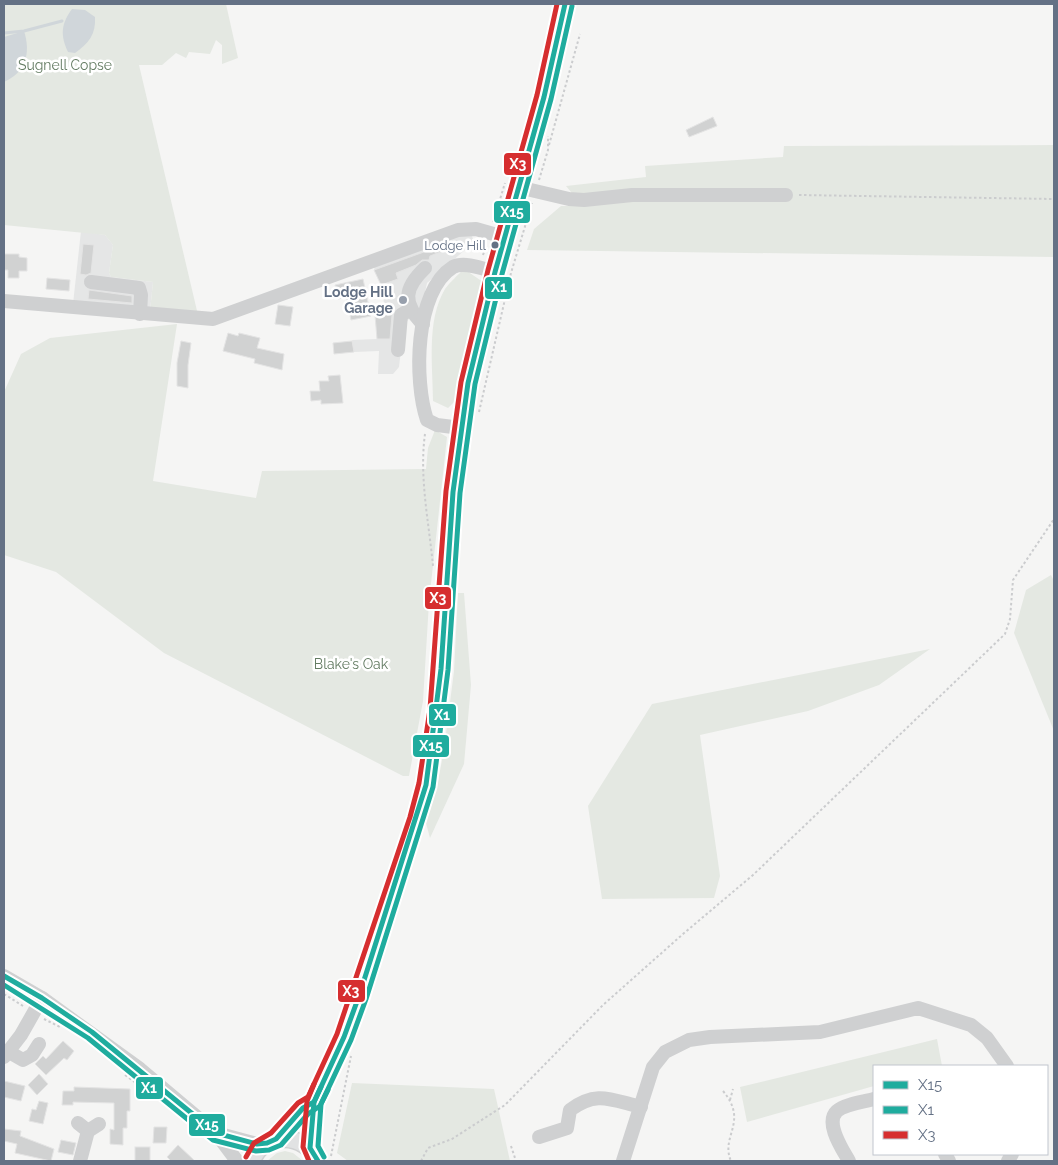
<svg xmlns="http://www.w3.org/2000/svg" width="1058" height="1165" font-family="Raleway,sans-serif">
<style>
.built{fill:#e5e6e6}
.green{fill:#e4e8e2}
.water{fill:#d0d6da}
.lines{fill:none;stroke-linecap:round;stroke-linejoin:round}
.stream{stroke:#d0d6da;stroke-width:3}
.building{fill:#d1d2d2;stroke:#e4e4e4}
.major-casing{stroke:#d0d1d2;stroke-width:19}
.path{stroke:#cbccce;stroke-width:2;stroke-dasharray:2.5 2.5;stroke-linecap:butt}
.minor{stroke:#cfd0d1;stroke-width:14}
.major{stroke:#e1e2e3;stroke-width:16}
.bus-1-casing{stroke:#fff;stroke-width:9}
.bus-2-casing{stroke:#fff;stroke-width:9}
.bus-3-casing{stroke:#fff;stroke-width:9}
.bus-1{stroke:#1fac9e;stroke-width:5}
.bus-2{stroke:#1fac9e;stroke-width:5}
.bus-3{stroke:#d62e2f;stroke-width:5}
.bus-dot{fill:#647185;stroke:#fff;stroke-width:2}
.poi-dot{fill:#979fac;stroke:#fff;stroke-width:2}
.labels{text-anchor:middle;stroke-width:5;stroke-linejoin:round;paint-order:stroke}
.bus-label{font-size:13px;fill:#647185;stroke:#fff;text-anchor:end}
.park-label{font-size:14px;fill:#647c63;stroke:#fff}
.poi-label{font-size:14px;font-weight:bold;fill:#647185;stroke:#fff;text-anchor:end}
.line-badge{stroke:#fff;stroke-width:2}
.badge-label{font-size:14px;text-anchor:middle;font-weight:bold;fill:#fff}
</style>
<rect width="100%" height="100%" fill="#f5f5f4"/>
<g class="built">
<polygon points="81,231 105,235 113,245 109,273 111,277 153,282 150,311 73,304"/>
<polygon points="471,233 474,242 427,283 417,328 409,319 404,324 399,367 393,374 378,374 379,351 354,352 352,340 377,339 375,315 386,315 381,285 373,265 456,234"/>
</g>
<g class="green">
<polygon points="4,4 226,4 238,58 222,64 222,45 216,40 210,54 189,52 186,58 176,53 162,65 139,65 198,315 150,311 153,282 111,277 109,273 113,245 105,235 4,225"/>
<polygon points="1054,145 1054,257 527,250 534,229 561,206 568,206 571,192 566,186 646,177 645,166 783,157 784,146"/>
<path d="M464,269L483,282L457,399L448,408L433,401C433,366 426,321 445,289C450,282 458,275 464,269Z"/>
<polygon points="177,324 153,481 256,498 262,471 426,469 428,448 435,430 447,437 429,602 423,701 409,776 403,776 164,653 56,572 4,555 4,392 21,354 50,338"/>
<polygon points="1051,575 1054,581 1054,731 1014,633 1026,590"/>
<polygon points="458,593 464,593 471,685 464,764 430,838 426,823 437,787 444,749 454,671"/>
<polygon points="930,649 879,685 808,711 700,735 720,876 714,898 602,899 588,806 652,704"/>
<polygon points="937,1039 942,1066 874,1066 874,1086 747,1122 740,1087"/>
<polygon points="352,1083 494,1089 510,1161 348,1161 337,1153"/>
<polygon points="285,1151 293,1153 303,1161 267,1161 277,1153"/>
</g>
<g class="water">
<path d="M72,9L85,10L95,17C96,34 89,43 75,53L68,52C60,35 61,24 72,9Z"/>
<path d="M24,31C31,53 26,72 4,82V37Z"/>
</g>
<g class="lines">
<polyline class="stream" points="4,33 24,31 62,21"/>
</g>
<g class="building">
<polygon points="713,117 717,126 689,137 686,130"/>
<polygon points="83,244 94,245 91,273 86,275 80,274"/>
<polygon points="446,244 448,249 430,256 429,260 422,260 416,265 396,273 398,279 381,285 374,270"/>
<polygon points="4,254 19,254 19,257 27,258 27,271 19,271 19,278 8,278 8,270 4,270"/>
<polygon points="47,278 70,280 69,291 46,289"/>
<polygon points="363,279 371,316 351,320 346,297 338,299 335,285"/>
<polygon points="89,290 132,296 132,303 88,299"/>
<polygon points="278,305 293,307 290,326 275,324"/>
<polygon points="375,315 392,315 390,339 377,339"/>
<polygon points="228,333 238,336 239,333 260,338 257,348 284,354 282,370 254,363 255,359 223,351"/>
<polygon points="181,341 191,343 188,365 188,388 177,386 177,363"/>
<polygon points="352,341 354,352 334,354 333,343"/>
<polygon points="340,375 343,403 321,404 321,400 311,401 310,391 320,391 319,381 329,381 328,376"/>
<polygon points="63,1041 74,1051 67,1060 64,1058 46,1075 35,1064 43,1056 46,1059"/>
<polygon points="39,1074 48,1084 37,1095 28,1085"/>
<polygon points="4,1081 25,1086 21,1101 4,1097"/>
<polygon points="74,1087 130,1089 130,1111 127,1111 127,1128 123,1128 123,1145 110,1144 110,1129 114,1130 114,1103 73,1102 73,1105 62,1105 63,1091 74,1091"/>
<polygon points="39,1101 48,1103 43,1124 29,1121 32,1109 36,1110"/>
<polygon points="154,1127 167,1127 166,1143 153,1143"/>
<polygon points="4,1129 21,1131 20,1136 54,1149 51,1161 15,1153 17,1144 4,1141"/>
<polygon points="61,1140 76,1143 73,1155 58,1152"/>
<polygon points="178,1145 195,1161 171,1161 167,1157"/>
<rect x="135" y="1147" width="15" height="14"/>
</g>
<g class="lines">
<defs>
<g id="major">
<polyline points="276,1139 303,1108 314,1102"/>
<polyline points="310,1148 314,1102 344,1037 359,996 388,910 426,785 441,669 453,492 468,383 495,272 544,97 565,4"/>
<path d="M252,1161C263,1130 306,1133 318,1161"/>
</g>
</defs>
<use href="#major" class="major-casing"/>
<g class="path">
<polyline points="549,145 580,34"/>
<polyline points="539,180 548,150 548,136"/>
<polyline points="799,195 1054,199"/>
<polyline points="493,222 505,183"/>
<polyline points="483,255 486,246"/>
<polyline points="479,412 511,273 532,203"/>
<path d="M425,434C419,477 429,523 433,566"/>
<polyline points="4,994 23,1006"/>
<polyline points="44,1019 60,1027"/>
<polyline points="125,1075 136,1083"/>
<path d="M723,1091C749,1122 720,1136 731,1161"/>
<polyline points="730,1100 733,1089"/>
<polyline points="511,1146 516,1161"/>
<polyline points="331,1156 351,1056"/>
<polyline points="421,1161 428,1148 452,1139 505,1105 603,1005 683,934 753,875 1005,634 1010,619 1013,580 1054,519"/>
</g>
<g class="minor">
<polyline points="518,187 569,199 584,200 632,195 786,195"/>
<polyline points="91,282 139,288 141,295 140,314"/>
<polyline points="4,301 213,319 458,230 476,229 504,237"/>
<path d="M423,324C402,303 404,288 425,268"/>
<polyline points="398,350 401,315 411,309"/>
<path d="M461,428L437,425L427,420C414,382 414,291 453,267C464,261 484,269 495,272"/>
<polyline points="4,976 42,998 140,1069 216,1133 237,1161"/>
<polyline points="9,1052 23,1060 32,1055 39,1044"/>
<polyline points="4,1057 21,1035 42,998"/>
<polyline points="78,1123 88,1131 80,1161"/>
<polyline points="88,1131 99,1124"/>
<polyline points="216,1133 257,1144 267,1143"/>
<path d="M539,1137L567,1128L570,1110C597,1090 611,1100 641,1107"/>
<polyline points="945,1154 949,1161"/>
<polyline points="623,1161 653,1067 665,1052 689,1040 710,1037 820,1032 918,1008 971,1025 987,1038 1007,1066"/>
<path d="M849,1161C843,1150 824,1123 837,1111C845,1104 864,1102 874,1099"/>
<polyline points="1008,1161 1012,1154"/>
</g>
<use href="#major" class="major"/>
<defs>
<g id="bus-1">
<polyline points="4,976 42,998 92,1032 216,1133 257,1144 267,1143 276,1139 303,1108 314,1102 344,1037 359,996 426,785 441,669 453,492 468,383 495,272 544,97 565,4"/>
<polyline points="318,1161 310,1148 314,1102 321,1087"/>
</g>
<g id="bus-2">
<polyline points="4,985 88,1038 213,1140 256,1151 269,1150 281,1145 308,1114 320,1106 351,1040 366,999 433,787 448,670 460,493 475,384 502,274 551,99 572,6"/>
<polyline points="324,1157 318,1146 321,1104 328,1090"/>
</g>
<g id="bus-3">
<polyline points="246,1157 254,1143 271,1133 298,1103 308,1097 337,1034 410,817 419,783 430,709 446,491 461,382 488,270 537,95 557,4"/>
<polyline points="309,1161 303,1147 307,1101 314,1084"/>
</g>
</defs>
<use href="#bus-1" class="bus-1-casing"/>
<use href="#bus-2" class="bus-2-casing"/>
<use href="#bus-3" class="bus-3-casing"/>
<use href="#bus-1" class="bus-1"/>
<use href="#bus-2" class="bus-2"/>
<use href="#bus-3" class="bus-3"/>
</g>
<circle class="bus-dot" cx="495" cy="245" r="4.5"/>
<circle class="poi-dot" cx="403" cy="300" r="5"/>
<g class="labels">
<g class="bus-label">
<text x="486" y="250">Lodge Hill</text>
</g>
<g class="park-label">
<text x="65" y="70">Sugnell Copse</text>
<text x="351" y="669">Blake's Oak</text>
</g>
<g class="poi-label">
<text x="393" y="297">Lodge Hill<tspan x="393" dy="16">Garage</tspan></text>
</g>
</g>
<g class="line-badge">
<rect x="503" y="152" width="29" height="24" rx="5" fill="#d62e2f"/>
<rect x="493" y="200" width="38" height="24" rx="5" fill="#1fac9e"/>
<rect x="484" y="276" width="29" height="24" rx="5" fill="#1fac9e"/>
<rect x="424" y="586" width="28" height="24" rx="5" fill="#d62e2f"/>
<rect x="428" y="703" width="29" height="24" rx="5" fill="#1fac9e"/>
<rect x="412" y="734" width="38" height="24" rx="5" fill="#1fac9e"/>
<rect x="337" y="979" width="29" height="24" rx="5" fill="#d62e2f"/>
<rect x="135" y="1076" width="29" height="24" rx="5" fill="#1fac9e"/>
<rect x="188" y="1113" width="38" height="24" rx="5" fill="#1fac9e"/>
</g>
<g class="badge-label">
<text x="518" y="169">X3</text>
<text x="512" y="217">X15</text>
<text x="499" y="292">X1</text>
<text x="438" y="603">X3</text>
<text x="442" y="720">X1</text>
<text x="431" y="751">X15</text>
<text x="351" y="996">X3</text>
<text x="149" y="1093">X1</text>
<text x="207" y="1130">X15</text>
</g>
<rect width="1058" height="1165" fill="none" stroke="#647185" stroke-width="10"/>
<rect x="873" y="1065" width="175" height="90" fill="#ffffff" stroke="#c1c6ce"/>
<rect x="883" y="1081" width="25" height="8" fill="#1fac9e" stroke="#c1c6ce"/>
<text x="918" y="1090" font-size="15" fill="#647185">X15</text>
<rect x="883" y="1106" width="25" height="8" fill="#1fac9e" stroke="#c1c6ce"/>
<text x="918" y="1115" font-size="15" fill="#647185">X1</text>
<rect x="883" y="1131" width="25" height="8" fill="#d62e2f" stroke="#c1c6ce"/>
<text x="918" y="1140" font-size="15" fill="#647185">X3</text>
</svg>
